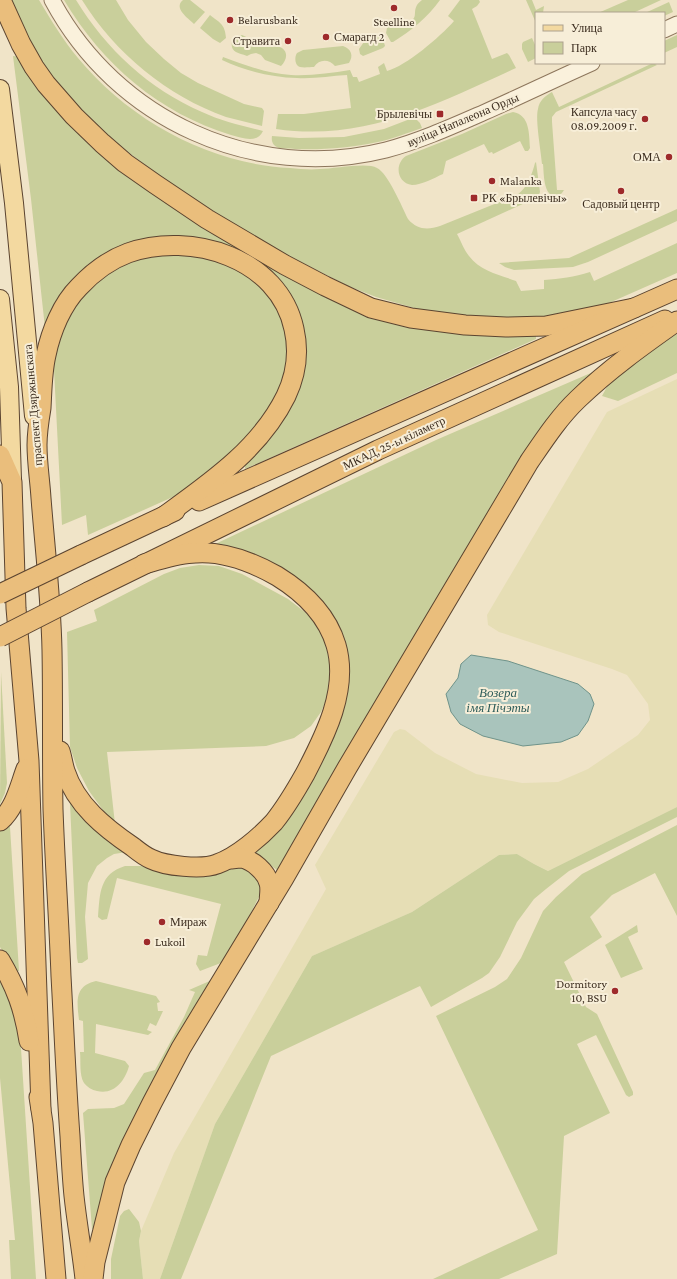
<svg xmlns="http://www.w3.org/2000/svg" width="677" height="1279" font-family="'Crimson Pro',serif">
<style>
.farmland{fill:#e6deb5}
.green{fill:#c9cf9b}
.water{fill:#a9c4bc;stroke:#6f938a}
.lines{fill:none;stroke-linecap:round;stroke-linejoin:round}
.tertiary-casing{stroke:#8d765c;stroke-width:17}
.primary-casing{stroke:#5b4430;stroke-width:20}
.trunk-casing{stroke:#5b4430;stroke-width:21}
.tertiary{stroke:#faf1dc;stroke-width:15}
.primary{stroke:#f3d9a0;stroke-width:18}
.trunk{stroke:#eabe7c;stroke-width:19}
.trunk-bridge-casing{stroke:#5b4430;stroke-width:21;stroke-linecap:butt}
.trunk-bridge{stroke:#eabe7c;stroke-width:19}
.poi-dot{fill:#9e2a2b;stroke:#f7eed8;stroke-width:1.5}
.labels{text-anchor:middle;stroke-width:4;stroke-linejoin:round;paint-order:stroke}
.poi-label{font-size:12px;fill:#3d2e20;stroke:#f7eed8;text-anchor:start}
.street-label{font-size:12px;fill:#3d2e20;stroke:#f7eed8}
.water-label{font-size:13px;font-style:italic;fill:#2f5d5a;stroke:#f7eed8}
</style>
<rect width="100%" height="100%" fill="#f0e4c8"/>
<polygon class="farmland" points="677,379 677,807 548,871 534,864 517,854 499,855 412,912 312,956 215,1124 160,1279 143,1279 139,1241 141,1231 174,1153 326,889 315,865 394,732 400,729 405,730 435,753 476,774 522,783 558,782 588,769 638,735 650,720 648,704 627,675 612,669 499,632 488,625 487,615 607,412"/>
<g class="green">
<path d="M11,0H39C51,20 63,40 78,58C129,120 209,164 290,168C300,169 310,170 320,169C334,169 367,162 377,168C388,173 402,207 408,219C417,230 428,230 440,226L517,195C528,187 532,174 535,163L536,162L540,192L538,197L457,234C461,241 464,250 469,256C480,271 500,275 516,281L521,291L544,289V280C560,279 574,277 590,272L594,281L677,243V273L609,303L583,311L548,317L510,319L432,313L376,297L348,286L287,255L214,213L165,180L107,136L89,120L40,65Z"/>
<path d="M64,0H76C106,49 149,89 202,112C221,121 243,126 263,131C257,144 242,138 231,135C159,113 102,64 64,0Z"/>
<path d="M82,0H116L128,20L146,42L164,59L181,73L198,83L244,104L262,108L264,111L262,126C250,123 238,120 226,117C167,96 115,53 82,0Z"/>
<path d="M183,0H190L205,12L194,24C188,18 173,8 183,0Z"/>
<path d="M422,0H440C427,18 412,30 393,42H391L386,33L387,28L397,21L405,24C420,18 412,14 417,5C418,3 420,2 422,0Z"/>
<path d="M460,0H479L480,2L477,6L472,9L492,59L507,53L509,55L516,68C437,104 365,142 276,129L278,114H304L351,108L347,75C330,76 314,79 297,78C270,77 246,71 222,60L223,57C245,65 268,74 291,75C311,76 331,73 350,70L353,77H357L359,82L380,74L378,67L384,63L387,71C406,66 440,37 454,21L448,16Z"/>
<polygon points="526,0 532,0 536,10 544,6 543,13 536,13 536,23"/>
<polygon points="628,0 661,0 633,13 598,13"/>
<polygon points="669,2 673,12 664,16 664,13 645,13"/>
<path d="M210,15C220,23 225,24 226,38L220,43L213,39L200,28Z"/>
<path d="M377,34C381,36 384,41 385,46L383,48L363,56L360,54L359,49L366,39Z"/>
<path d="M238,35H242C249,38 258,43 266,45C271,46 278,46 282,48C289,53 286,61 281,66L265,60L261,55L256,53L251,54L247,56C237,52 230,53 232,40Z"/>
<polygon points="677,35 677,47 664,53 664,41"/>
<polygon points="532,38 536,47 536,58 528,62 522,49 522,44 523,42"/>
<path d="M343,46C351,49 354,55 349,63L335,66C329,59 319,59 314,67C310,67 304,68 300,67C295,66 294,57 297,53C299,52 301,51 303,50Z"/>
<polygon points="13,56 22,57 69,119 352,302 536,334 536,339 245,469 245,463 303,371 306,349 304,329 299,314 290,297 258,266 141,243 45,328 31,199"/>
<path d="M653,63L657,65L556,112L552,117V122L557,190H564C562,193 561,195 557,196C543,198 544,173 543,164H542C541,151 535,119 538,109C539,101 545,96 552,92L559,107Z"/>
<path d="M513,112C530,115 529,134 530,148L528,151H525L520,141L493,154L492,152L489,153L484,144L446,161L443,174C434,178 422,185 412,185C397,183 394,164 406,156L462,134L506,114Z"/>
<path d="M415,118L420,123L422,128C407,133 393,139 378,142C350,148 322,150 295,149C290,148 284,149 279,148C273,146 271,141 272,136L299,138L344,137L384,129L410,119Z"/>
<polygon points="677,209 677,221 588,262 573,267 514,270 505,267 499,263 569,258"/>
<polygon points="139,253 207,253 262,282 286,318 288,370 279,395 243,445 200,482 175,496 88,535 86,515 62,525 54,370 54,358 63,327 79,292"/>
<polygon points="677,332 677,373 618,401 602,396 610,381"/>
<polygon points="600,369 287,858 277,870 252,852 342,693 325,610 211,546 436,440"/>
<polygon points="199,565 219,566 242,574 288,599 314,619 329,648 331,663 327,698 321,712 311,726 294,738 266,746 107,752 115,824 105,813 89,791 77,768 70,747 67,632 97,621 94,610 164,574 180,568"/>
<polygon points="1,672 7,783 5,793 0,804"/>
<polygon points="72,802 127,852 114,854 107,858 97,866 88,883 85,917 88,959 82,963 78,963 77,958 70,803"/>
<polygon points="677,807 677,817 569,871 546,889 534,899 517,922 500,957 489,973 482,978 431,1007 420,986 271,1056 181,1279 160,1279 215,1124 312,956 412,912 499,855 517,854 534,864 548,871"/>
<polygon points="8,825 10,827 19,971 14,971 0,947 0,831"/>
<polygon points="677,825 677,916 655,873 612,895 590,917 602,937 564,962 586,1007 597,1014 633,1092 633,1095 629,1097 626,1095 596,1035 577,1044 610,1113 564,1136 557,1254 499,1279 433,1279 538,1230 436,1016 495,987 507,979 521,958 543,911 556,897 582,874"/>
<path d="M125,866H141L184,874L232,866L242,867L259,877L262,891L226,961L200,971L196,964L198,955L207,956L221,904L117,878L107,919L102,920L98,917C100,894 99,874 125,866Z"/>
<polygon points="637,925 638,932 628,937 643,969 621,978 605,945"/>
<polygon points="0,976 6,984 20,1033 36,1279 11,1279 9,1240 15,1240 0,1078"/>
<polygon points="212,980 97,1229 92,1229 83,1113 88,1109 114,1108 124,1104 144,1073 155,1070 184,1017 195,992 189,990"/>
<path d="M96,981L156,996L160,1002L157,1003L158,1011H163L156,1026L150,1023L147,1030L152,1032L148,1035L96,1024L95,1053L125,1061L129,1066C125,1081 114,1095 97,1091C92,1090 87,1087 84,1083C79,1075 81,1061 80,1052H84L83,1021L79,1020C77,1002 74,986 96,981Z"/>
<polygon points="129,1209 139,1222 141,1231 139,1241 143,1279 111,1279 111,1259 120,1216 124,1211"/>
</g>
<polygon class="water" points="471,655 508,661 578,684 590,694 594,704 588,721 578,735 561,742 523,746 483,736 460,724 451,712 446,694 458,678 461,664"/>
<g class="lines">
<defs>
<g id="tertiary">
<path d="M52,0C116,120 254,183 386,150C420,141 453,126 485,112C521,96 556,79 592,63"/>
<polyline points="664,30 677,24"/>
</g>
<g id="primary">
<polyline points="0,89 14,203 34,416"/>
<polyline points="0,299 9,387 12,480"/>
</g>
<g id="trunk">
<polyline points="1,0 21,44 34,67 46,84 74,116 102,143 125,163 155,184 207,219 285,265 325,286 371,308 411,318 465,325 506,327 546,326 634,308"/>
<polyline points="0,455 12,482 16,608 29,761 41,1109"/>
<polyline points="199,501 677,289"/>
<polyline points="81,555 175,511"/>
<polyline points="88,592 378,450 665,320"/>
<path d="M60,751C62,757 63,765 65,771C76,805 105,828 133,847C138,851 144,856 151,859C165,866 202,870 217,864C237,857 260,837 274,822C286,807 296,790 305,774C325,736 349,689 336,645C327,615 303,592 277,576C252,562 225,551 196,553C178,553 160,560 144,564"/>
<path d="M0,821C15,808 19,788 26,769"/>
<path d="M229,859C233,859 237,858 241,858C253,860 266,872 269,883C271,889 269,897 269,903"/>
<path d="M0,960C16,987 24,1009 29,1041"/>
<polyline points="39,1097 43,1123 56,1279"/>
<path d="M85,1279C82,1251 77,1224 74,1196C72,1176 71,1156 70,1136C66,1082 64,1029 61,976C59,921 55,865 53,809C52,756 53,703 52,650C51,600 45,549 41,498C40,481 37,463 37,445C37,433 39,420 41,408C42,390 42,372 46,355C51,331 62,304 79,287C93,272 109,260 128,253C191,231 279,258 294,329C299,351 296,375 286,396C260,449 210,483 163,517"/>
<path d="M93,1279L95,1262L115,1182L131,1145L152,1103L181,1048L284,878L347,768L529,462C544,440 559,417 578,399C608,370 643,345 677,321"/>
</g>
</defs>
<use href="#tertiary" class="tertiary-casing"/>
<use href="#primary" class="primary-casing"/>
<use href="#trunk" class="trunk-casing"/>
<use href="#tertiary" class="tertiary"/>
<use href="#primary" class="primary"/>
<use href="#trunk" class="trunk"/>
<defs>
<g id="trunk-bridge">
<polyline points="0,594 81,555"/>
<polyline points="0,637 88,592"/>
</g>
</defs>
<use href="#trunk-bridge" class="trunk-bridge-casing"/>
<use href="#trunk-bridge" class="trunk-bridge"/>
</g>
<g class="poi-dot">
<circle cx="394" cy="8" r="4"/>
<circle cx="230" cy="20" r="4"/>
<circle cx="326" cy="37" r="4"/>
<circle cx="288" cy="41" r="4"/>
<rect x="436" y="110" width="8" height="8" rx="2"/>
<circle cx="645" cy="119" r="4"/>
<circle cx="669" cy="157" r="4"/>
<circle cx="492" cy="181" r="4"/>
<circle cx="621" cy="191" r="4"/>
<rect x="470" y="194" width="8" height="8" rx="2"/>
<circle cx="162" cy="922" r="4"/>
<circle cx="147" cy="942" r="4"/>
<circle cx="615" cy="991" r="4"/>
</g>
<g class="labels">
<g class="poi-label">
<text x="238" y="24">Belarusbank</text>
<text x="394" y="26" text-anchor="middle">Steelline</text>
<text x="334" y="41">Смарагд 2</text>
<text x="280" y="45" text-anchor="end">Стравита</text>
<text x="637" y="116" text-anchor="end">Капсула часу<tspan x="637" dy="14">08.09.2009 г.</tspan></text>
<text x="432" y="118" text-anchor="end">Брылевічы</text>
<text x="661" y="161" text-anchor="end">ОМА</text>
<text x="500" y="185">Malanka</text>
<text x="482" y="202">РК «Брылевічы»</text>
<text x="621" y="208" text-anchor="middle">Садовый центр</text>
<text x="170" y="926">Мираж</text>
<text x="155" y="946">Lukoil</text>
<text x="607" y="988" text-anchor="end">Dormitory<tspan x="607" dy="14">10, BSU</tspan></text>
</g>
<g class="street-label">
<text transform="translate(463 120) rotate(-23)" y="4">вуліца Напалеона Орды</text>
<text transform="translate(33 405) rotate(-95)" y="4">праспект Дзяржынскага</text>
<text transform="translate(394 443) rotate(-25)" y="4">МКАД, 25-ы кіламетр</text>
</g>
<g class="water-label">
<text x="498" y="697">Возера<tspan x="498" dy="15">імя Пічэты</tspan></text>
</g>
</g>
<rect x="535" y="12" width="130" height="52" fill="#f7eed8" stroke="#ada18e"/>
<rect x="543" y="25" width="20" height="6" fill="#f3d9a0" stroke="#ada18e"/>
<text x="571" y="32" font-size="12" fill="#3d2e20">Улица</text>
<rect x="543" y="42" width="20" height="12" fill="#c9cf9b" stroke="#ada18e"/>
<text x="571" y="52" font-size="12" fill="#3d2e20">Парк</text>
</svg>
